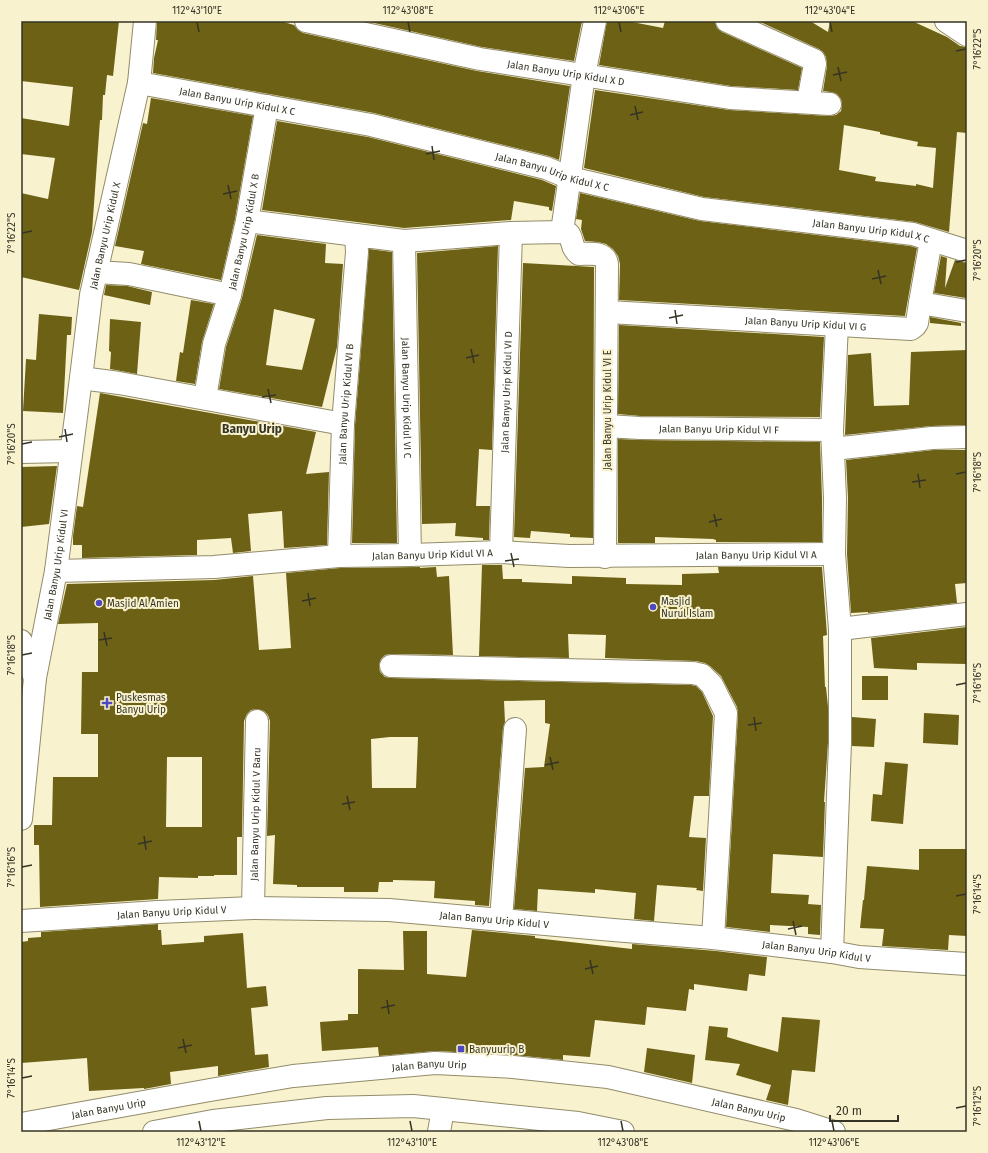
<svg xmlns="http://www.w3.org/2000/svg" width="988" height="1153" font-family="'Fira Sans',sans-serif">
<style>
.building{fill:#6d6116;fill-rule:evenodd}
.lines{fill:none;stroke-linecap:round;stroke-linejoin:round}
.minor-casing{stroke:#928c6b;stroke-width:24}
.secondary-casing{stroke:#928c6b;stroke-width:24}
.minor{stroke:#fff;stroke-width:22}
.secondary{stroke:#fff;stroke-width:22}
.ticks{fill:none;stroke:#353325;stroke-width:1.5}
.poi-dot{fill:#4f48bf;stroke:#f8f2ce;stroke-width:1.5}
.labels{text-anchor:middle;stroke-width:4;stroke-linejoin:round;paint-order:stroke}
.street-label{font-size:10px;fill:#353325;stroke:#f8f2ce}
.poi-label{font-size:10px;fill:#353325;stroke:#f8f2ce;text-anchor:start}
.quarter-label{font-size:12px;font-weight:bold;fill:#353325;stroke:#f8f2ce}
.neatline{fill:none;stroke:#353325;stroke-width:1.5}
.ticks-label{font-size:10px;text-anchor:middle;fill:#353325}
</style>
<rect width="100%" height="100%" fill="#f8f2ce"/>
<g class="building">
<polygon points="21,21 119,21 113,76 107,75 105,95 103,95 102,120 100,120 92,232 79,290 21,277 21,193 48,199 55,158 21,154 21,118 69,126 73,87 21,81"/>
<polygon points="157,21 280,21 294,25 298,30 303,33 477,71 570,86 559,160 549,156 374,113 153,73 154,58 158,40 156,40"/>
<polygon points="365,21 582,21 574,61 482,47"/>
<polygon points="607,21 627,21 663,28 665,21 715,21 717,28 722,32 802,68 798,90 731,86 599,65"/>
<path d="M758,21H810L828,32L830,21H912L947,37L960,46L967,47V133L957,132L949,232L915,222L704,197L584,168L595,90L729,110L829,116L836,115L841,111L842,104L841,99L837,94L831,92L823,91L827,66L826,57L823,52L819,49ZM844,125L880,132V134L918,142L917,146L936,148L933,188L916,184V186L875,181L876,177L839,170Z"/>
<polygon points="151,98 253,116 235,219 221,280 141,264 144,251 115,246 143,123 147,124"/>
<polygon points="277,121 368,137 542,180 556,186 552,211 549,210 549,207 514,201 511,220 404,228 262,210"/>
<polygon points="580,193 700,221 910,246 917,248 905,316 619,300 620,264 618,256 613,249 606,244 598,242 585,241 581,229 582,220 576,219"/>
<path d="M257,235L326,244L325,263L343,264L337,347L322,407L219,389L226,347L242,298ZM274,309L315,319L302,370L266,365Z"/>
<polygon points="498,246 492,450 479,449 476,506 490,506 489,540 483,540 483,538 455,536 456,523 422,524 417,253"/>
<polygon points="369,249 392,252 397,543 352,543 355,425"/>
<polygon points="941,256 947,258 945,288 955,260 967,263 966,298 934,293"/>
<polygon points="523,263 594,267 593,538 570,537 570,534 531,531 530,538 514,537"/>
<polygon points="106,285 127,286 152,292 150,305 104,295"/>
<polygon points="191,300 214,304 202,342 195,384 176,381 180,352 183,353"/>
<polygon points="39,314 72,317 71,335 67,335 63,413 23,411 26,359 36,360"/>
<polygon points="930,317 961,323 961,326 930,323"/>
<polygon points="110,319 141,322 137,374 110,369 111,352 109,351"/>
<polygon points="619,325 824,337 820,417 640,416 618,414"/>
<polygon points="967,350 967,425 931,426 845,435 848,355 871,353 874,406 909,405 911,352"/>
<polygon points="100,393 316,432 306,474 329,472 327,545 284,548 282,511 248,514 251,551 233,553 231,538 197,540 197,555 82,558 82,545 73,545 73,536 77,506 83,507"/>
<polygon points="618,439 640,440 820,442 822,498 822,542 716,542 716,540 713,539 655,537 655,543 618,543"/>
<polygon points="933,450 967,450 967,583 955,584 957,603 868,613 868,612 851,613 847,554 848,498 846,460"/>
<polygon points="57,466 49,524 21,527 21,467"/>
<polygon points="482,565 502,565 503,579 522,579 522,582 572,584 572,576 626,578 626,584 682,585 682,574 719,573 718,567 822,567 827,635 823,636 825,687 826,687 828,707 828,743 824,802 825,802 823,857 773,854 771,893 809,895 808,904 821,905 820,935 808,934 808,927 770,925 770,932 726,927 738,714 737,707 721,676 710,666 705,663 696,661 605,658 606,635 568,634 569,658 479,656"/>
<path d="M420,567V568L436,567L437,577L449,576L453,655L391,654L385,655L381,659L379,665L380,672L385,677L391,678L691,685L696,686L702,692L713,716L709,796H694L689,837L706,838L703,891L696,890L697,888L657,885L654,921L634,919L636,893L595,889V893L538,889L537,911L514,909L525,768L544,767L550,724L545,723V700L504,701L505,722L503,728L489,906L475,905V901L434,898L435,881L393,880V882H379L378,892H344V887H297V885L273,884L275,835L267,836L270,721L268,715L264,711L257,709L251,710L247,714L244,721L242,837H237V875H214V876H198V878L159,877L158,899L40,907L39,845H34V825H52L53,777H98V734H81L82,672H98V623L58,624L67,584L214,580L253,576L259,650L291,648L286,573L340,568ZM390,737H418L416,788H372L371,739ZM167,757H202V827H166Z"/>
<polygon points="967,627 967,664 917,663 917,670 874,668 871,638"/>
<rect x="862" y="676" width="26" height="24"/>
<polygon points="924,713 959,715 958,745 923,743"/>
<polygon points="852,717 876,719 874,747 852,746"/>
<polygon points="885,762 908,764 903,824 871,821 873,794 882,795"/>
<polygon points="919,849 967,849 967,936 949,935 948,950 882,946 884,929 860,928 863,900 864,900 867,866 919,870"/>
<polygon points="158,924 158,930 161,930 162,945 204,942 204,936 243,933 247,988 266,986 268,1006 251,1008 255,1055 268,1054 269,1067 218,1076 218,1066 170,1072 171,1084 144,1089 144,1088 89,1091 87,1058 21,1063 21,942 28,941 28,938 41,937 41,932"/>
<polygon points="472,930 535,936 535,938 632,949 632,944 716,951 767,957 765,976 749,974 747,991 694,984 694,990 689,989 686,1011 647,1007 645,1025 595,1020 590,1057 563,1055 563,1060 514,1055 436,1051 379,1056 378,1047 322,1051 320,1022 348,1020 348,1014 358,1014 358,969 404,970 403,931 427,931 427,974 466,977"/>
<polygon points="782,1017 820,1020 815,1072 792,1070 788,1105 766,1100 771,1085 736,1075 740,1064 705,1060 709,1026 728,1028 727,1037 778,1052"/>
<polygon points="647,1048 695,1055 692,1083 644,1072"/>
</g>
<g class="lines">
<defs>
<g id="minor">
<path id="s1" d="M306,21L480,59L730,98L830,104"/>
<polyline points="727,21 814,60 815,64 808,102"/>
<polyline points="946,21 967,35"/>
<path id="s2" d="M139,83L371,125L546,168L570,178L702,209L913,234L967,251"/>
<polyline points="247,221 356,235"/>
<polyline points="562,232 584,75 595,21"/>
<path id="s3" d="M404,241L410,555"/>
<path id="s4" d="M96,272L129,274L230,295L247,221L267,106"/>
<polyline points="920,303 967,311"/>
<path id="s5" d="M608,312L911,329L915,326L917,323L920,303L931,240"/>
<polyline points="81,378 119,383 343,424"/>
<polyline points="205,398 214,344 230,295"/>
<path id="s6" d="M607,426L640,428L832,430"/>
<polyline points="833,449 932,438 967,437"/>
<polyline points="21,452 71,451"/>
<path id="s7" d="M501,552L511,233"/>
<path id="s8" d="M339,556L343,424L357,252L356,235L404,241L511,233L562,232L569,234C574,242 570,247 579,254C590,254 605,251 607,264L605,557"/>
<path id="s9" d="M56,571L214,567L339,556L410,555L501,552L569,556L834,554"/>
<polyline points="840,629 967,614"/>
<polyline points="21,641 35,678"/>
<polyline points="391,666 693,673 702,675 712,685 726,713 713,938"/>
<path id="s10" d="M21,819L35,678L56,571L81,378L91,295L139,83L145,21"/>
<path id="s11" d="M253,908L257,721"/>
<polyline points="501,920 515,729"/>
<path id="s12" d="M21,921L158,912L253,908L389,910L613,930L713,938L832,952L859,957L967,964"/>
<polyline points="832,952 840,743 840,629 834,554 835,498 832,430 837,325"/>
<polyline points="439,1132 443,1109"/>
</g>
<g id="secondary">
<path id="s13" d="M21,1124L210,1090L293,1076L435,1063L513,1067L608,1077L796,1120L834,1132"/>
<polyline points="154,1132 213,1121 327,1108 413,1106 443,1109 578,1123 623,1132"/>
</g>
</defs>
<use href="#minor" class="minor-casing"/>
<use href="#secondary" class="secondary-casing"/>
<use href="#minor" class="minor"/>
<use href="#secondary" class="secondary"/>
</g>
<path class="ticks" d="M197,22L199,32M408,22L410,32M619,22L621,32M830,22L832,32M956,51L966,49M838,67L841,81M833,75L847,72M635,106L638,120M630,115L643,112M432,146L434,160M426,154L440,151M228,185L231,199M223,194L237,191M22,233L32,231M956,262L966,260M878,270L881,284M872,279L886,276M675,310L677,324M669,318L683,315M471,349L474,363M466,358L479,355M268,389L271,403M262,397L276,395M65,429L67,442M59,437L73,434M22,444L32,442M918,474L920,488M956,474L966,472M912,482L926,480M714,514L717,527M709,522L722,519M511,553L514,567M505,561L519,559M308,593L310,606M302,601L316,598M104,632L107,646M99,640L112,638M22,655L32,653M956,685L966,683M754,717L756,731M748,725L762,723M550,757L553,770M545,765L559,762M347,796L350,810M342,804L355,802M144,836L146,850M138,844L152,841M22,867L32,865M956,896L966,894M793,921L796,935M788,929L802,926M590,960L593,974M585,969L598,966M387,1000L389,1014M381,1008L395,1005M183,1039L186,1053M178,1048L192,1045M22,1078L32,1076M956,1108L966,1106M199,1121L201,1131M410,1121L412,1131M621,1121L623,1131M832,1121L834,1131"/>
<g class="poi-dot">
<circle cx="99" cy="603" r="4"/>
<circle cx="653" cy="607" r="4"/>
<path d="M105 697h4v4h4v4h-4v4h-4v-4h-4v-4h4z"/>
<rect x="457" y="1045" width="8" height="8" rx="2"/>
</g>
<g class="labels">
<g class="street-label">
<text dy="4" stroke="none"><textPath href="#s1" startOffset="265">Jalan Banyu Urip Kidul X D</textPath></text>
<text dy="4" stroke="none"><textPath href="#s2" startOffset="100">Jalan Banyu Urip Kidul X C</textPath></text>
<text dy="4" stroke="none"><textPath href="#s2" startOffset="423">Jalan Banyu Urip Kidul X C</textPath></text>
<text dy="4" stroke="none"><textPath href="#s2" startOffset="748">Jalan Banyu Urip Kidul X C</textPath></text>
<text dy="4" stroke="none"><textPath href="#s4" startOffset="201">Jalan Banyu Urip Kidul X B</textPath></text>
<text dy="4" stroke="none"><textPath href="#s10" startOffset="590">Jalan Banyu Urip Kidul X</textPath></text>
<text dy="4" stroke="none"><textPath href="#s5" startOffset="198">Jalan Banyu Urip Kidul VI G</textPath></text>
<text dy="4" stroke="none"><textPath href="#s7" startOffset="160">Jalan Banyu Urip Kidul VI D</textPath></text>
<text dy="4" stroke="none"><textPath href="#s3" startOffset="157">Jalan Banyu Urip Kidul VI C</textPath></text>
<text dy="4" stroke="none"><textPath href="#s8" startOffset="152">Jalan Banyu Urip Kidul VI B</textPath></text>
<text transform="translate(607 410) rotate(-90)" y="4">Jalan Banyu Urip Kidul VI E</text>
<text dy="4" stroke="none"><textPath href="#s6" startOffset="112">Jalan Banyu Urip Kidul VI F</textPath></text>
<text dy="4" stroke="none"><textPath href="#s9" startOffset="377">Jalan Banyu Urip Kidul VI A</textPath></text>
<text dy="4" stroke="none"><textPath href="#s9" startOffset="701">Jalan Banyu Urip Kidul VI A</textPath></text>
<text dy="4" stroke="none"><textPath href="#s10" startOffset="257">Jalan Banyu Urip Kidul VI</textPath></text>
<text dy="4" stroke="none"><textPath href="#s11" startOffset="94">Jalan Banyu Urip Kidul V Baru</textPath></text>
<text dy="4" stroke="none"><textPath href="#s12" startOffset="151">Jalan Banyu Urip Kidul V</textPath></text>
<text dy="4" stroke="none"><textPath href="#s12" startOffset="474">Jalan Banyu Urip Kidul V</textPath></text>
<text dy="4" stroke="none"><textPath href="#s12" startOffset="798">Jalan Banyu Urip Kidul V</textPath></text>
<text dy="4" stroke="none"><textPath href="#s13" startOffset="413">Jalan Banyu Urip</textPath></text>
<text dy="4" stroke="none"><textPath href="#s13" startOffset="89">Jalan Banyu Urip</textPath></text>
<text dy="4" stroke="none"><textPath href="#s13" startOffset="737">Jalan Banyu Urip</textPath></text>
</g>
<g class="poi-label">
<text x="661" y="605">Masjid<tspan x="661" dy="12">Nurul Islam</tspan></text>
<text x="107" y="607">Masjid Al Amien</text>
<text x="116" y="701">Puskesmas<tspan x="116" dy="12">Banyu Urip</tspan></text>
<text x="469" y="1053">Banyuurip B</text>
</g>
<g class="quarter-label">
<text x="252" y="433">Banyu Urip</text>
</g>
</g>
<rect width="988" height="1153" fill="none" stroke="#f8f2ce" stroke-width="44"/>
<path d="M830 1115v6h68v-6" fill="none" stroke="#353325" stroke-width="2"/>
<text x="836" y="1115" font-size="12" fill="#353325" stroke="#f8f2ce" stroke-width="3" paint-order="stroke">20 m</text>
<rect x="22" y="22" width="944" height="1109" class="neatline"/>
<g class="ticks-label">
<text x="197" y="14">112°43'10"E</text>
<text x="408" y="14">112°43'08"E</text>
<text x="619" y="14">112°43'06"E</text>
<text x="830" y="14">112°43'04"E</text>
<text transform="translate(977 49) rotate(-90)" y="4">7°16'22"S</text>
<text transform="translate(11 233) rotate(-90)" y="4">7°16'22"S</text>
<text transform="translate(977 260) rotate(-90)" y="4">7°16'20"S</text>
<text transform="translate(11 444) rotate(-90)" y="4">7°16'20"S</text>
<text transform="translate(977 472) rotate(-90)" y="4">7°16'18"S</text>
<text transform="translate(11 655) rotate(-90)" y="4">7°16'18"S</text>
<text transform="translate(977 683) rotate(-90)" y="4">7°16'16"S</text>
<text transform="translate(11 867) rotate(-90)" y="4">7°16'16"S</text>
<text transform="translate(977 894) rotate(-90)" y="4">7°16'14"S</text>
<text transform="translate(11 1078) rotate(-90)" y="4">7°16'14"S</text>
<text transform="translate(977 1106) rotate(-90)" y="4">7°16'12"S</text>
<text x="201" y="1146">112°43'12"E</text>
<text x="412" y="1146">112°43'10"E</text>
<text x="623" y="1146">112°43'08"E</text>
<text x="834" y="1146">112°43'06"E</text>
</g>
</svg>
